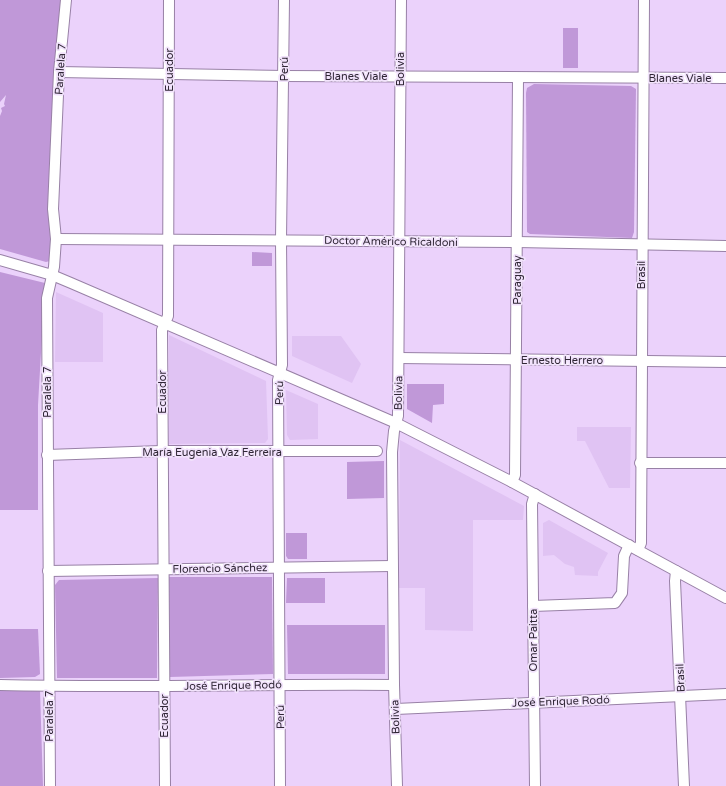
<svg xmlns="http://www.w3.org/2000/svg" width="726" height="786" font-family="'Varela Round',sans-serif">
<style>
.built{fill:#e0c3f3}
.green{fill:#c098d8}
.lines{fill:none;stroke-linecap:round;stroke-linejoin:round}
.minor-casing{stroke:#9881a6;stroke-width:12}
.minor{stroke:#fff;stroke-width:10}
.labels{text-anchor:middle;stroke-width:3.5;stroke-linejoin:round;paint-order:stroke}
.street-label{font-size:11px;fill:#302736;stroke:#f2e3fc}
</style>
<rect width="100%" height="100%" fill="#ebd2fb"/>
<g class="built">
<polygon points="56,292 103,313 103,362 55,362"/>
<polygon points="169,335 266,381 268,439 265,443 169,444"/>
<polygon points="292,336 341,336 361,364 352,383 292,356"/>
<polygon points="286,390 318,404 318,439 290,440 287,435"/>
<polygon points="577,427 631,427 630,488 609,488 585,441 577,441"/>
<polygon points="400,440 524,506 523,520 473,520 473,631 425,630 425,588 399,588"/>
<polygon points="549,520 608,553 598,572 598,576 575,575 574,567 565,564 554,555 543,556 543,523"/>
</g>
<g class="green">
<path d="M0,0H64C54,64 51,129 49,194C48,216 53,238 50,261L46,262L0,249V116L2,111L1,108L5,106L4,104L6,95L0,102Z"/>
<rect x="563" y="28" width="15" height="40"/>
<polygon points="534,84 631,86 636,89 634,232 632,238 530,234 527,232 526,93 527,88"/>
<polygon points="252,252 272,253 272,266 252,266"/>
<polygon points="0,272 45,283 38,405 38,510 0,510"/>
<polygon points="407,384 444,384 444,404 433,405 432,423 407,409"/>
<polygon points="384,461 384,498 347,499 347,462"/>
<polygon points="286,533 307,533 307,559 288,559 286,556"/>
<polygon points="169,577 272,577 273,674 170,677"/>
<polygon points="158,578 157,678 57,678 55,585 59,580"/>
<polygon points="287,578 325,578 325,603 286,603"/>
<polygon points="287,625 385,625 385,674 288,674"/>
<polygon points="0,629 38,629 40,674 35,677 0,678"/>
<polygon points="0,690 40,691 43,786 0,786"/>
</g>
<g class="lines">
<defs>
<g id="minor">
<polyline points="59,72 284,76 726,78"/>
<polyline points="56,239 517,242 726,246"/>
<polyline points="0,260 52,275 71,283 396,423 512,482 726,598"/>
<polyline points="399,358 726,362"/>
<polyline points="47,455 161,451 377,451"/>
<polyline points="640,463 726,463"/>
<polyline points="512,482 515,475 518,78"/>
<polyline points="535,494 532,504 535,786"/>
<polyline points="638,550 641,543 644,0"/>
<polyline points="48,571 392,566"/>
<polyline points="676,571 675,581 684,786"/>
<polyline points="533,606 615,603 622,593 624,556 629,545"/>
<path d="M0,685C131,688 262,684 394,685"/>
<polyline points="396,709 726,694"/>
<polyline points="50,786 47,298 54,267 56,239 53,209 59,72 66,0"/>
<polyline points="165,786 162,330 168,316 169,0"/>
<polyline points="280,786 278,380 282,365 281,239 284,0"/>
<polyline points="397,786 394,685 392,452 394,431 398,416 401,0"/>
</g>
</defs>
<use href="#minor" class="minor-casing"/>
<use href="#minor" class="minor"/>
</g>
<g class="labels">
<g class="street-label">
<text transform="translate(60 69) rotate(-86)" y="4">Paralela 7</text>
<text transform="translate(284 69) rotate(-90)" y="4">Perú</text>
<text transform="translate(400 69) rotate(-90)" y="4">Bolivia</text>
<text transform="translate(169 70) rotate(-90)" y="4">Ecuador</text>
<text x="356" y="80">Blanes Viale</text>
<text x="680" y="82">Blanes Viale</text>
<text transform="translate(391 241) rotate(1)" y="4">Doctor Américo Ricaldoni</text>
<text transform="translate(641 275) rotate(-90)" y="4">Brasil</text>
<text transform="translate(517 280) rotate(-90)" y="4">Paraguay</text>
<text x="562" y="364">Ernesto Herrero</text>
<text transform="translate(47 392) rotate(-90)" y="4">Paralela 7</text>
<text transform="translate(162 392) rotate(-90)" y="4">Ecuador</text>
<text transform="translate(279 393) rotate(-89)" y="4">Perú</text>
<text transform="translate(398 393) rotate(-89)" y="4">Bolivia</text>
<text x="212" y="456">María Eugenia Vaz Ferreira</text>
<text transform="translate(220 568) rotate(-1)" y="4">Florencio Sánchez</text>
<text transform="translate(533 640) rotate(-90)" y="4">Omar Paitta</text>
<text transform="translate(680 678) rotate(-93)" y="4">Brasil</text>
<text transform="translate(233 685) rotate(-1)" y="4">José Enrique Rodó</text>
<text transform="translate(561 701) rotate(-2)" y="4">José Enrique Rodó</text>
<text transform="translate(49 716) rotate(-90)" y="4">Paralela 7</text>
<text transform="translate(164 716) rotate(-90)" y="4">Ecuador</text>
<text transform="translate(280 717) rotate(-91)" y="4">Perú</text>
<text transform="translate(395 717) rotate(-92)" y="4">Bolivia</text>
</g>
</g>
</svg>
